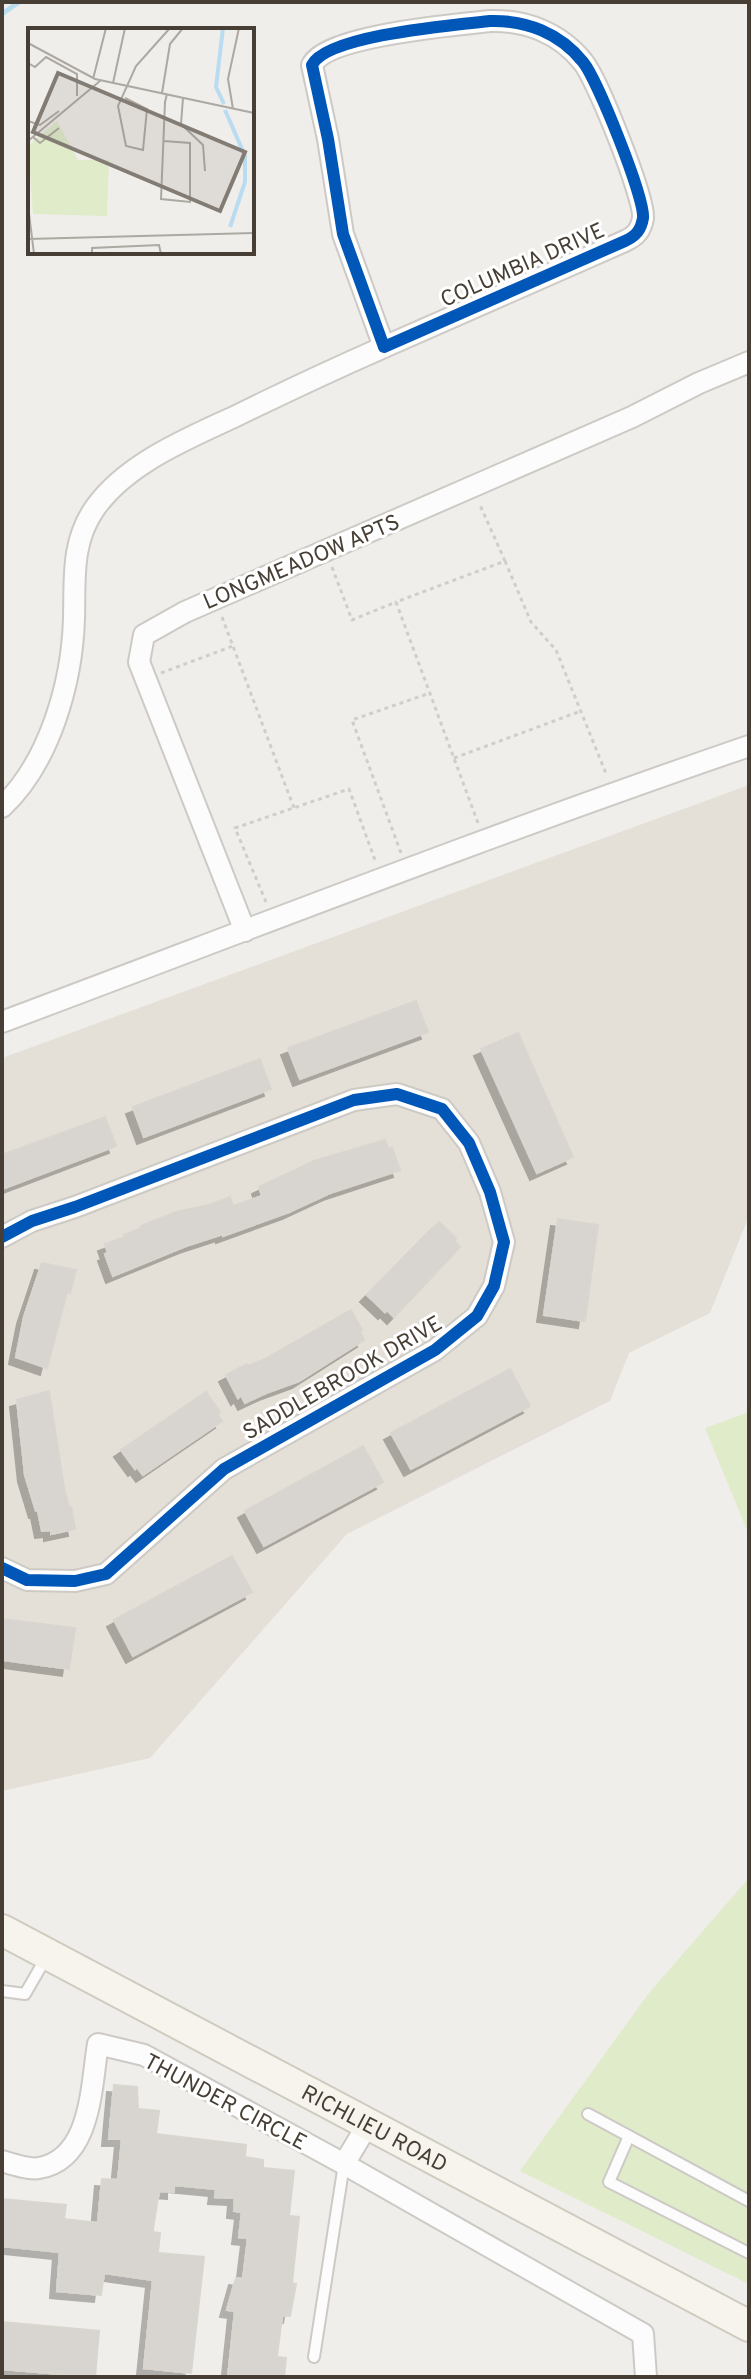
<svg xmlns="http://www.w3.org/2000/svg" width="751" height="2379" font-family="Overpass,sans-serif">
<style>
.residential{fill:#e5e0d7}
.green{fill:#dfebc9}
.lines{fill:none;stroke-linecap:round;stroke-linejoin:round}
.stream{stroke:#b9dcf0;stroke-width:5}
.building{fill:#d8d5d1;stroke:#d9d5cf;stroke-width:2;filter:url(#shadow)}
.lane-casing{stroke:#cdcac6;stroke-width:14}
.street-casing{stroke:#cdcac6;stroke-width:24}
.secondary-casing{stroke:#d0cbc1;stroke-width:34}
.path{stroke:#d1ceca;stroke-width:3;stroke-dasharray:4 4;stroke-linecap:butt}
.lane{stroke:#fdfcfc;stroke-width:10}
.street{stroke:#fdfcfc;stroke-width:20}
.secondary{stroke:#f7f4ee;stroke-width:30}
.cycleway-casing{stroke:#fff;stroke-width:17}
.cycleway{stroke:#0057b8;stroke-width:12}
.labels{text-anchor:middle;stroke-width:6;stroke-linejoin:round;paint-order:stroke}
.street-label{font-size:22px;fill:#473f35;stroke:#fff}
.inset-river{fill:none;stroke:#b9dcf0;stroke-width:4}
.inset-road{fill:none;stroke:#aca8a2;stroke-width:2}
.view{fill:#827c74;fill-opacity:0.15;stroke:#827c74;stroke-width:4}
.inset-edge{fill:none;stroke:#473f35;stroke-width:4}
</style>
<defs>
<filter id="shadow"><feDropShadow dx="-7" dy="7" stdDeviation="0" flood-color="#0004"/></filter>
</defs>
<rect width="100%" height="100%" fill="#f0eeea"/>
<polygon class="residential" points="749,785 749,1216 710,1313 629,1353 610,1401 347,1534 150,1758 2,1791 2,1058"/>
<g class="green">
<polygon points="749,1412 749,1535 705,1428"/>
<polygon points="749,1878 749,2284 520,2171 649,1993"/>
</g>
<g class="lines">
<polyline class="stream" points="2,14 19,2"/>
</g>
<g class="building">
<polygon points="416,1001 428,1032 300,1079 288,1048"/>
<polygon points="518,1033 573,1157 537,1173 481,1049"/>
<polygon points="260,1059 271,1089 144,1137 133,1107"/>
<polygon points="105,1117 116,1146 2,1189 2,1155"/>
<polygon points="385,1140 388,1149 392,1148 400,1170 330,1193 289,1212 223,1236 223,1234 186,1246 113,1276 105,1254 108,1253 105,1244 125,1237 124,1235 142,1228 141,1226 176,1212 209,1205 230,1197 233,1206 259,1197 262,1196 259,1187 314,1161"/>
<polygon points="558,1219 598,1225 585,1321 544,1315"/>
<polygon points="439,1222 456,1238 454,1241 460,1247 394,1317 387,1310 385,1312 367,1295"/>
<polygon points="42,1263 76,1270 70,1293 67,1292 47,1368 16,1357 24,1317"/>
<polygon points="351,1310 362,1330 360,1332 364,1340 299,1381 266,1393 245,1403 241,1395 238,1398 226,1375 247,1364 248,1366 265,1359"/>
<polygon points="510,1369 530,1406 411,1469 391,1433"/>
<polygon points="49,1391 64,1488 69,1507 71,1507 75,1529 51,1534 51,1530 42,1531 38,1511 36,1511 25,1475 17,1400"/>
<polygon points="206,1392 220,1412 217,1414 222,1421 143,1475 137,1467 135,1469 121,1450"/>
<polygon points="363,1446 383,1482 264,1546 245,1511"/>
<polygon points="232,1556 252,1592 133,1656 114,1620"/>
<polygon points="2,1619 75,1628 69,1669 2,1660"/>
<polygon points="114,2085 137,2087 138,2109 159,2111 156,2134 246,2145 245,2157 263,2160 263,2168 294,2171 289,2216 299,2217 292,2283 296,2284 290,2316 282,2316 277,2357 286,2358 284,2377 228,2377 235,2311 227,2310 236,2278 243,2279 248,2238 239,2237 242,2212 234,2211 235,2198 215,2197 216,2189 174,2185 174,2192 159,2191 153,2229 153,2232 160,2233 158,2253 204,2257 191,2373 144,2368 153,2280 104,2273 101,2295 57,2291 60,2252 2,2246 2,2199 66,2205 64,2219 98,2223 102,2179 118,2180 122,2139 109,2139"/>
<polygon points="2,2322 99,2331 95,2377 2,2369"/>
</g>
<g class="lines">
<defs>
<g id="lane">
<polyline points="2,1991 25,1994 47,1956"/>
<polyline points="588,2114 749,2201"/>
<polyline points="629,2136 609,2182 749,2253"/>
<polyline points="314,2357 344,2164"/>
</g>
<g id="street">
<path d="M490,21C526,20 560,33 583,62C597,79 645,198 643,218C641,230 636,236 625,241L384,347L343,234L328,139L312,65C327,35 455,25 490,21Z"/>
<path d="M2,807C50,762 72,682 74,619C75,579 71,542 95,508C127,463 187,439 236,416C285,392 334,369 384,347"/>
<polyline points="245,931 139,662 144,635 185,612 632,417 699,383 749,362"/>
<path d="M2,1022C250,929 498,832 749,746"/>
<polyline points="2,1237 32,1221 75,1207 354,1100 397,1094 442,1109 469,1143 490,1192 504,1242 494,1286 477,1316 435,1350 224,1469 106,1574 75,1581 27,1580 2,1568"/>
<path d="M2,2161C12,2164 29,2170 39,2168C92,2159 91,2085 98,2044L144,2055L344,2164L643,2334L646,2377"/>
<polyline points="344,2164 368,2124"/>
</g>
<g id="secondary">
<path id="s1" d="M2,1930L749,2326"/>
</g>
</defs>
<use href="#lane" class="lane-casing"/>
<use href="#street" class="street-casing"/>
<use href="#secondary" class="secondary-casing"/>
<g class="path">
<polyline points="505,561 531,622 556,650 607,776"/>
<polyline points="332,567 352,620 396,602"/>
<polyline points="222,617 294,808"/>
<polyline points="161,673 233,646"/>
<polyline points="454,758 581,711"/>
<polyline points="478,823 396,602 505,561 480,505"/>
<polyline points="401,853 352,720 430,693"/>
<polyline points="266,902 235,828 349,789 375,860"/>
</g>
<use href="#lane" class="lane"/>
<use href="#street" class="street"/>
<use href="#secondary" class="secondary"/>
<defs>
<g id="cycleway">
<path d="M490,21C526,20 560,33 583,62C597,79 645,198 643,218C641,230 636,236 625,241L384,347L343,234L328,139L312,65C327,35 455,25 490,21Z"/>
<polyline points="2,1237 32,1221 75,1207 354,1100 397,1094 442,1109 469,1143 490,1192 504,1242 494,1286 477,1316 435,1350 224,1469 106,1574 75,1581 27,1580 2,1568"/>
</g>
</defs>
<use href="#cycleway" class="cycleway-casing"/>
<use href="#cycleway" class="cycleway"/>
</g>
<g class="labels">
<g class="street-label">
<text transform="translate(522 264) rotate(-24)" y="8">COLUMBIA DRIVE</text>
<text transform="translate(301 561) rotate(-23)" y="8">LONGMEADOW APTS</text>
<text transform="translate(342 1377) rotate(-30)" y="8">SADDLEBROOK DRIVE</text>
<text transform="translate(226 2101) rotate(28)" y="8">THUNDER CIRCLE</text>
<text dy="8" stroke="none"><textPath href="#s1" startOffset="422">RICHLIEU ROAD</textPath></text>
</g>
</g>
<g transform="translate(28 28)">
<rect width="226" height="226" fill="#f0eeea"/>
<path d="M29,93L50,132H81L79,188L5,186L0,118Z" fill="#dfebc9"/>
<path class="inset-river" d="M195,0L188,59L196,76M197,82L217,128V154L202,199"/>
<path class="inset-road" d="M0,15L67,51L226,85M0,35L7,39L18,29L49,46V68M65,51L78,0M85,55L97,0M134,65L142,16L155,0M97,70L119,81L115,122L98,118L90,78L108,38L142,0M155,70L153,96L175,117L177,143M205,81L200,51L211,0M0,93L12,97L31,83M5,109L12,115L31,100M0,113L72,53M136,113L162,115V174L133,171L137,74L139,66M0,177L6,226M0,211L226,205M64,226V220L131,217L133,226"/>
<path class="view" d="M30,45L217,124L192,183L5,104Z"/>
<rect width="226" height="226" class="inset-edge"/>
</g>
<rect width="751" height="2379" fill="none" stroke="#473f35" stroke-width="8"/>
</svg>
